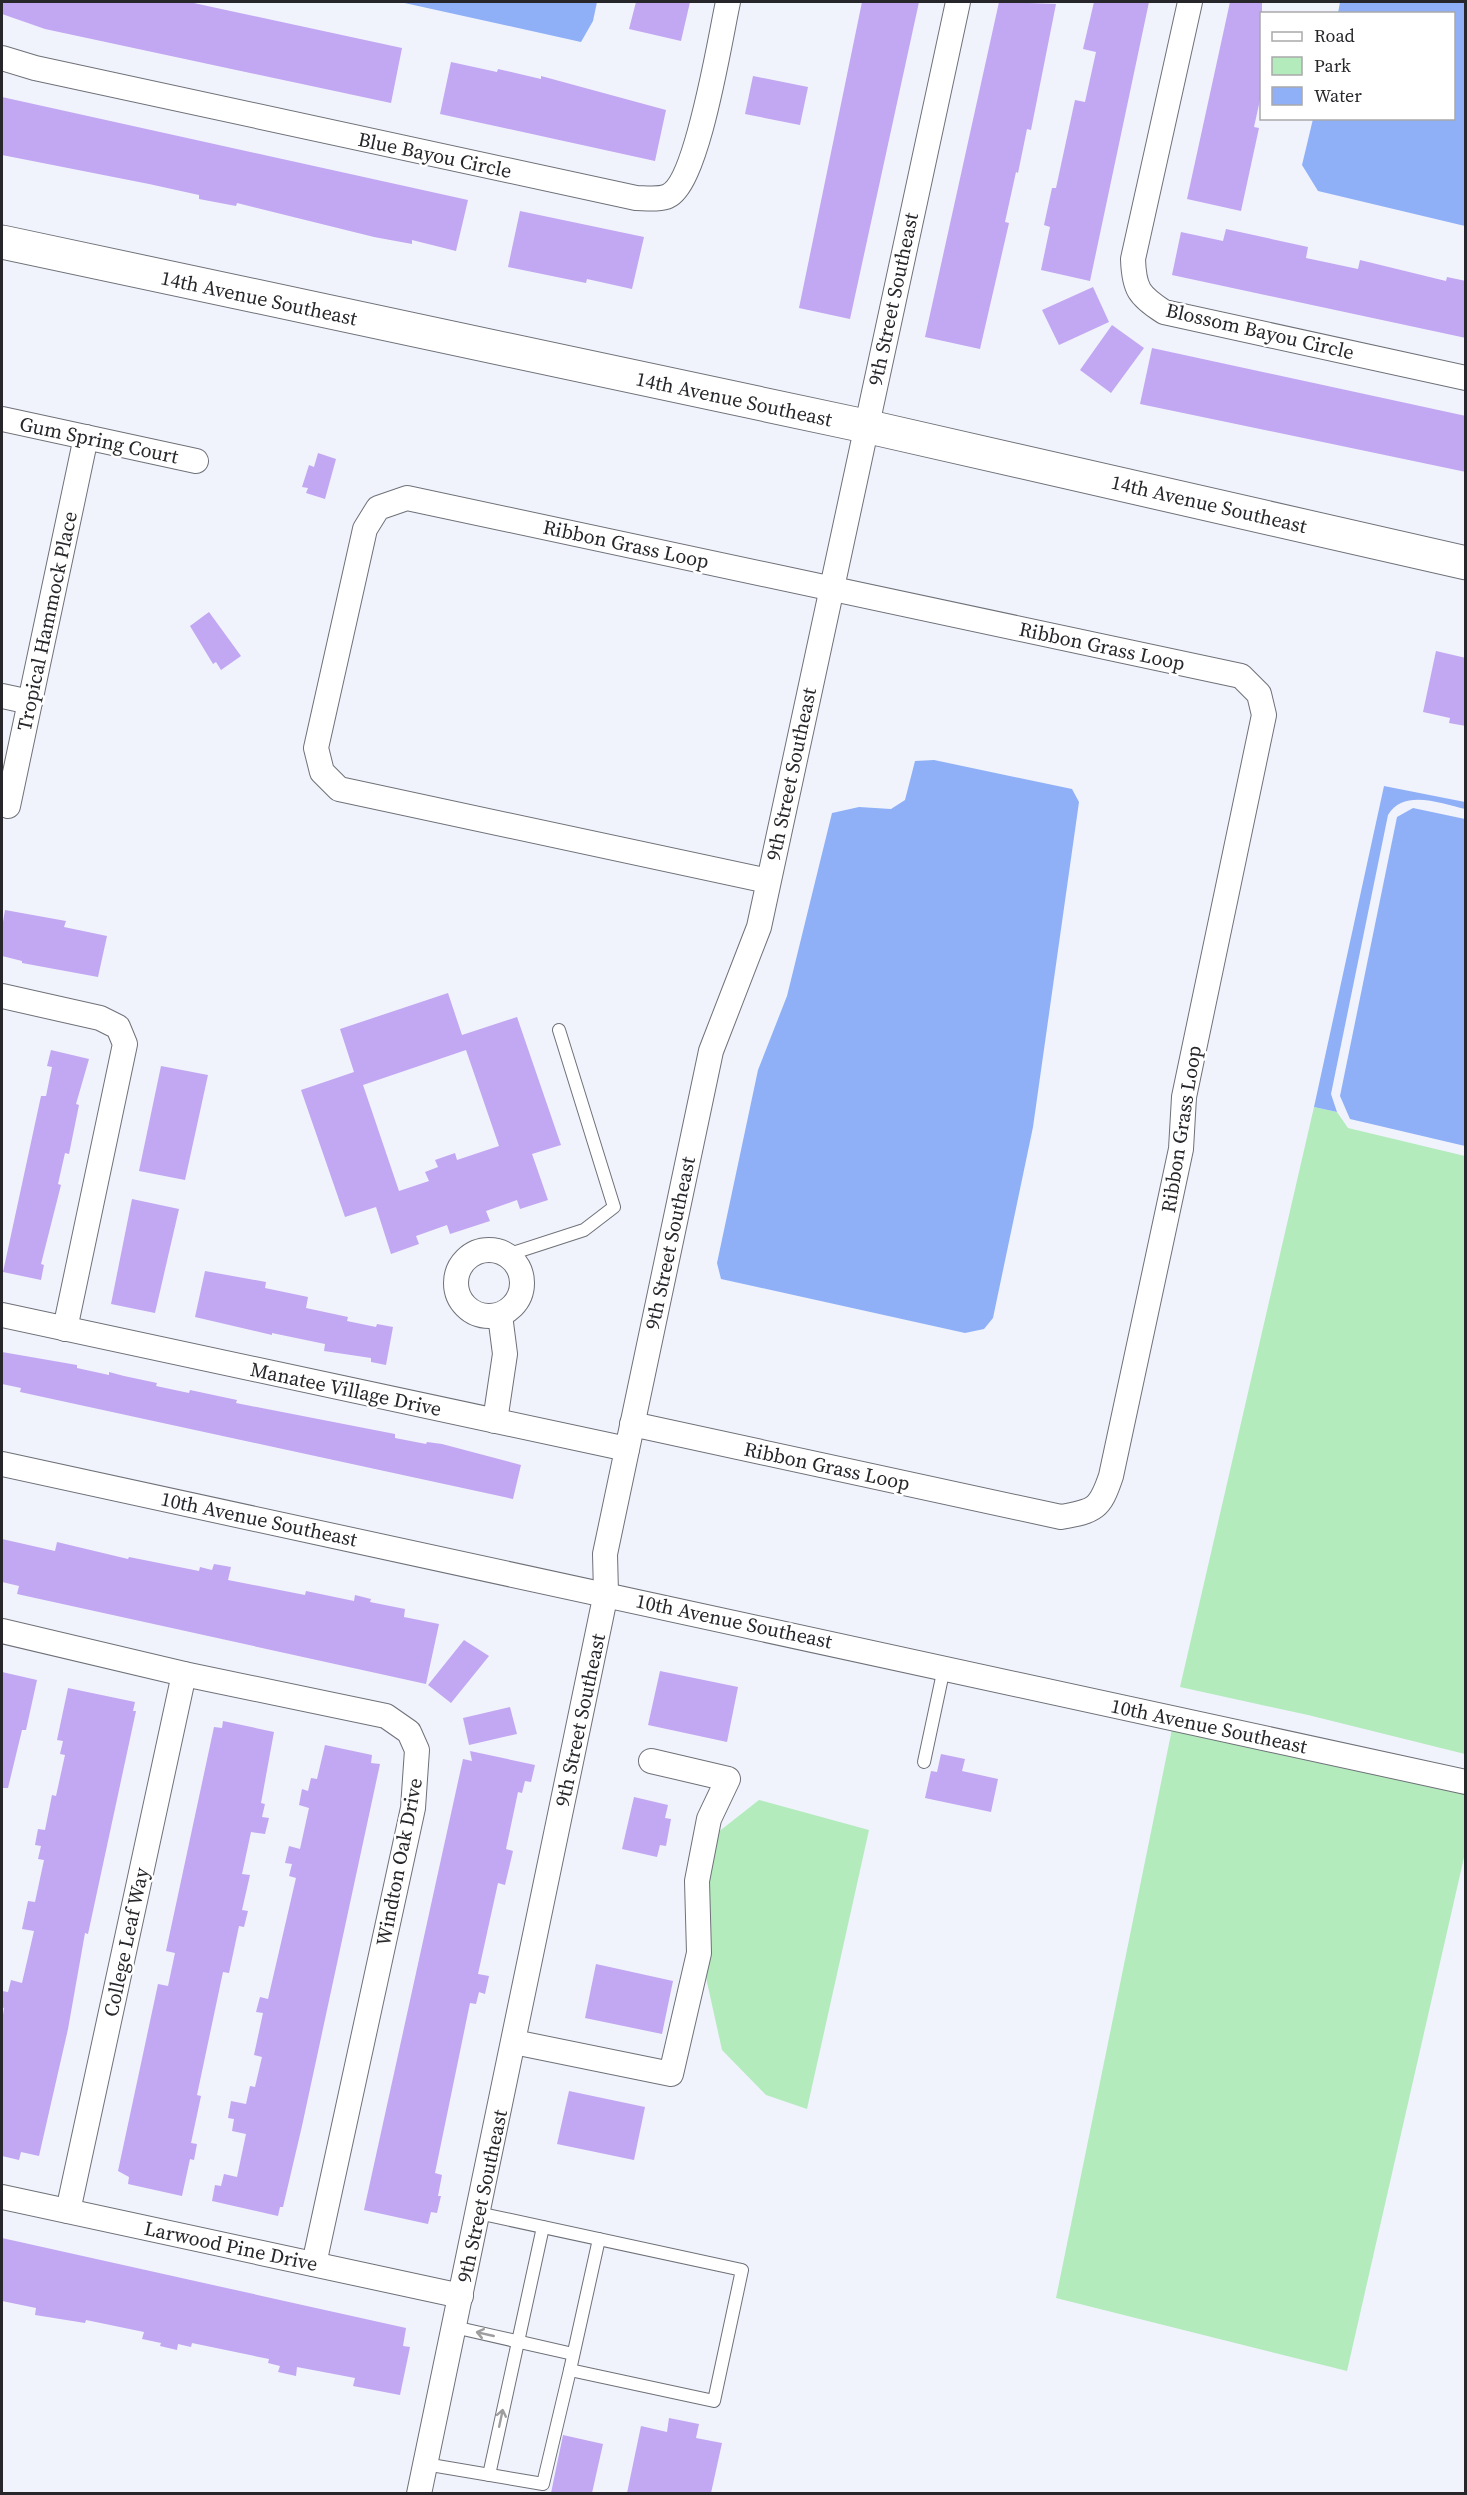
<svg xmlns="http://www.w3.org/2000/svg" width="1467" height="2495" font-family="'Source Serif 4',serif">
<style>
.green{fill:#b3ebbd}
.water{fill:#8fb0f7}
.building{fill:#c2a7f3;fill-rule:evenodd}
.lines{fill:none;stroke-linecap:round;stroke-linejoin:round}
.lane-casing{stroke:#6f7179;stroke-width:14}
.street-casing{stroke:#6f7179;stroke-width:26}
.secondary-casing{stroke:#6f7179;stroke-width:35}
.lane{stroke:#fff;stroke-width:12}
.street{stroke:#fff;stroke-width:24}
.secondary{stroke:#fff;stroke-width:33}
.oneway{stroke:#9e9ea0}
.labels{text-anchor:middle;stroke-width:5;stroke-linejoin:round;paint-order:stroke}
.street-label{font-size:20px;fill:#27272b;stroke:#fff}
</style>
<rect width="100%" height="100%" fill="#f0f3fc"/>
<g class="green">
<polygon points="1314,1107 1337,1112 1348,1128 1465,1156 1465,1754 1308,1715 1180,1687"/>
<polygon points="1172,1729 1465,1793 1465,1853 1347,2371 1056,2298"/>
<polygon points="759,1800 869,1830 807,2109 766,2095 722,2050 705,1973 707,1881 717,1833"/>
</g>
<g class="water">
<polygon points="400,2 597,2 593,21 581,42"/>
<polygon points="1340,2 1465,2 1465,226 1318,191 1302,165 1313,119 1454,118 1454,14 1338,13"/>
<polygon points="934,760 1072,789 1079,802 1033,1127 993,1318 984,1329 965,1333 721,1279 717,1263 758,1070 787,996 832,813 859,807 891,809 905,800 915,761"/>
<path d="M1384,786L1465,802V809C1442,804 1404,788 1388,815L1331,1094L1337,1112L1314,1107Z"/>
<polygon points="1413,808 1465,819 1465,1146 1350,1119 1340,1096 1397,817"/>
</g>
<g class="building">
<polygon points="2,2 189,2 402,48 391,103 45,29 2,14"/>
<polygon points="636,2 690,2 681,41 629,29"/>
<polygon points="862,2 919,2 850,319 799,308"/>
<polygon points="999,2 1056,4 1031,130 1027,129 1018,173 1016,172 1005,222 1009,223 980,349 925,337"/>
<polygon points="1094,2 1149,2 1090,281 1041,270 1050,227 1044,225 1052,188 1056,188 1075,100 1085,102 1096,52 1083,49"/>
<polygon points="1230,2 1262,2 1262,91 1254,127 1259,128 1241,211 1187,199"/>
<polygon points="451,62 497,72 498,69 541,79 541,76 666,110 655,161 440,114"/>
<polygon points="753,76 808,87 800,125 745,114"/>
<polygon points="2,97 468,200 456,251 412,240 412,244 374,237 237,203 236,206 199,199 199,195 149,184 2,155"/>
<polygon points="520,211 644,237 632,289 587,279 586,283 508,267"/>
<polygon points="1226,229 1308,247 1306,258 1358,269 1360,260 1446,281 1447,277 1466,281 1466,338 1172,275 1181,232 1223,241"/>
<polygon points="1093,287 1109,322 1059,345 1042,310"/>
<polygon points="1112,325 1144,348 1111,393 1080,370"/>
<polygon points="1152,348 1466,416 1466,472 1140,404"/>
<polygon points="318,453 336,459 325,499 306,493 308,488 302,487 309,465 314,467"/>
<polygon points="209,612 241,656 221,670 216,662 213,664 190,626"/>
<polygon points="1436,651 1466,658 1466,726 1449,723 1450,718 1423,712"/>
<polygon points="5,910 66,921 64,927 107,936 98,977 22,963 22,961 2,956 2,928"/>
<path d="M448,993L462,1035L517,1017L561,1145L532,1154L548,1200L520,1209L517,1200L486,1211L490,1221L450,1234L447,1225L416,1236L419,1244L391,1254L376,1207L345,1217L301,1090L354,1072L340,1029ZM466,1050L499,1146L457,1160L455,1153L435,1160L438,1167L425,1172L429,1181L399,1191L363,1085Z"/>
<polygon points="51,1050 89,1059 76,1104 79,1105 69,1154 65,1153 58,1184 61,1185 41,1264 44,1265 41,1280 3,1272 41,1096 46,1096 52,1067 47,1066"/>
<polygon points="161,1066 208,1075 185,1180 139,1171"/>
<polygon points="132,1199 179,1209 155,1313 111,1304"/>
<polygon points="205,1271 266,1282 265,1288 308,1297 306,1308 348,1317 347,1321 376,1327 377,1324 393,1327 386,1365 371,1362 371,1358 324,1351 325,1344 272,1333 272,1335 195,1317"/>
<polygon points="2,1352 77,1365 77,1368 109,1375 109,1372 124,1376 157,1383 156,1386 189,1393 190,1390 237,1400 236,1403 395,1434 395,1438 426,1444 427,1442 442,1444 521,1465 513,1499 20,1392 21,1388 2,1384"/>
<polygon points="2,1539 55,1551 57,1542 128,1559 129,1557 199,1571 200,1567 212,1570 214,1564 231,1567 228,1580 305,1595 306,1591 354,1601 355,1595 371,1599 370,1602 405,1609 404,1617 439,1624 426,1684 17,1594 19,1586 2,1582"/>
<polygon points="464,1640 489,1656 451,1703 428,1685"/>
<polygon points="660,1671 738,1687 727,1742 648,1725"/>
<polygon points="2,1672 37,1680 26,1730 22,1730 8,1788 2,1788"/>
<polygon points="68,1688 135,1702 133,1711 136,1711 88,1934 85,1933 68,2029 39,2156 21,2152 19,2160 2,2156 2,2022 4,2008 2,2007 2,1991 8,1992 11,1980 22,1983 34,1931 22,1929 28,1901 35,1902 44,1860 38,1859 41,1846 35,1845 38,1829 45,1830 52,1795 56,1796 65,1755 60,1754 63,1741 57,1740"/>
<polygon points="510,1707 517,1734 469,1745 463,1718"/>
<polygon points="223,1721 274,1732 261,1803 265,1804 262,1817 269,1818 265,1834 251,1832 242,1874 250,1875 242,1910 248,1911 244,1927 239,1926 229,1973 223,1972 197,2095 201,2096 191,2143 197,2144 194,2160 190,2159 182,2196 128,2184 129,2177 118,2171 158,1984 168,1986 175,1953 166,1951 214,1727 222,1728"/>
<polygon points="325,1745 372,1755 371,1763 380,1764 302,2126 283,2207 280,2207 278,2216 212,2201 215,2185 221,2186 224,2174 237,2177 246,2134 232,2131 234,2119 228,2118 231,2101 246,2104 250,2086 255,2087 262,2057 254,2055 263,2013 256,2012 260,1997 268,1999 296,1878 289,1876 292,1864 285,1863 289,1846 300,1849 309,1808 299,1805 302,1789 308,1791 311,1778 317,1779"/>
<polygon points="470,1751 535,1765 531,1782 525,1781 522,1793 518,1792 506,1849 513,1851 505,1885 498,1883 478,1974 489,1976 485,1994 479,1992 476,2004 470,2003 435,2173 442,2175 438,2196 441,2196 437,2213 431,2212 428,2224 364,2210 463,1759 472,1761"/>
<polygon points="941,1754 965,1759 962,1771 998,1779 991,1812 925,1798 931,1771 937,1772"/>
<polygon points="634,1797 668,1805 665,1818 671,1819 666,1846 660,1845 657,1857 622,1849"/>
<polygon points="596,1964 673,1981 662,2034 585,2018"/>
<polygon points="569,2091 645,2107 634,2160 557,2144"/>
<polygon points="2,2238 406,2328 403,2346 410,2347 400,2395 353,2386 355,2378 297,2367 296,2376 278,2372 280,2366 268,2363 269,2359 192,2343 191,2347 178,2344 177,2350 160,2346 161,2343 142,2339 144,2332 86,2320 85,2323 35,2315 36,2308 2,2301"/>
<polygon points="669,2418 699,2424 696,2438 722,2443 711,2493 627,2493 641,2426 667,2432"/>
<polygon points="563,2435 603,2444 592,2493 551,2493"/>
</g>
<g class="lines">
<defs>
<g id="lane">
<polyline points="507,1255 584,1230 614,1207 559,1030"/>
<polyline points="924,1762 944,1668"/>
<polyline points="454,2327 573,2354"/>
<polyline points="570,2370 599,2239"/>
<polyline points="425,2464 543,2484 570,2370 714,2401 742,2270 478,2213"/>
<polyline points="489,2475 543,2227"/>
</g>
<g id="street">
<path d="M1190,2L1133,259C1134,289 1139,296 1164,312L1466,378"/>
<path d="M2,58L35,68L636,198C644,198 660,200 668,196C698,182 720,38 728,2"/>
<polyline points="2,419 196,461"/>
<polyline points="2,696 30,702"/>
<polyline points="8,806 86,437"/>
<polyline points="2,996 100,1018 118,1027 125,1044 65,1329"/>
<circle cx="489" cy="1283" r="33"/>
<polyline points="2,1315 627,1449"/>
<polyline points="495,1421 505,1354 500,1315"/>
<path d="M632,1424L1061,1517C1095,1511 1100,1509 1111,1476L1181,1149L1184,1097L1264,715L1259,694L1241,676L407,498L378,508L365,529L316,748L322,772L339,789L768,881"/>
<polyline points="2,1464 1466,1782"/>
<polyline points="2,1631 184,1674 386,1716 409,1732 417,1750 413,1808 314,2264"/>
<polyline points="514,2042 671,2074 699,1953 697,1881 709,1819 728,1779 651,1761"/>
<polyline points="2,2197 461,2296"/>
<polyline points="68,2211 184,1674"/>
<polyline points="419,2494 606,1593 605,1554 711,1051 759,927 958,2"/>
</g>
<polyline id="secondary" points="2,242 865,426 1466,563"/>
</defs>
<use href="#lane" class="lane-casing"/>
<use href="#street" class="street-casing"/>
<use href="#secondary" class="secondary-casing"/>
<use href="#lane" class="lane"/>
<use href="#street" class="street"/>
<use href="#secondary" class="secondary"/>
</g>
<defs><path id="oneway-shaft" d="M-6 0H5M1.5-3L5.5 0L1.5 3" fill="none" stroke-width="1.6" stroke-linecap="round" stroke-linejoin="round" transform="scale(1.5)"/></defs>
<g class="oneway">
<use href="#oneway-shaft" transform="translate(485 2334) rotate(-167)"/>
<use href="#oneway-shaft" transform="translate(501 2418) rotate(-78)"/>
</g>
<g class="labels">
<g class="street-label">
<text transform="translate(435 155) rotate(12)" y="7">Blue Bayou Circle</text>
<text transform="translate(259 298) rotate(12)" y="7">14th Avenue Southeast</text>
<text transform="translate(893 299) rotate(-78)" y="7">9th Street Southeast</text>
<text transform="translate(1260 331) rotate(13)" y="7">Blossom Bayou Circle</text>
<text transform="translate(734 399) rotate(12)" y="7">14th Avenue Southeast</text>
<text transform="translate(99 440) rotate(12)" y="7">Gum Spring Court</text>
<text transform="translate(1209 504) rotate(13)" y="7">14th Avenue Southeast</text>
<text transform="translate(626 544) rotate(12)" y="7">Ribbon Grass Loop</text>
<text transform="translate(47 621) rotate(-78)" y="7">Tropical Hammock Place</text>
<text transform="translate(1102 646) rotate(12)" y="7">Ribbon Grass Loop</text>
<text transform="translate(791 774) rotate(-78)" y="7">9th Street Southeast</text>
<text transform="translate(1181 1129) rotate(-81)" y="7">Ribbon Grass Loop</text>
<text transform="translate(670 1243) rotate(-78)" y="7">9th Street Southeast</text>
<text transform="translate(346 1389) rotate(12)" y="7">Manatee Village Drive</text>
<text transform="translate(827 1466) rotate(12)" y="7">Ribbon Grass Loop</text>
<text transform="translate(259 1519) rotate(12)" y="7">10th Avenue Southeast</text>
<text transform="translate(734 1621) rotate(12)" y="7">10th Avenue Southeast</text>
<text transform="translate(580 1720) rotate(-78)" y="7">9th Street Southeast</text>
<text transform="translate(1209 1726) rotate(12)" y="7">10th Avenue Southeast</text>
<text transform="translate(399 1862) rotate(-79)" y="7">Windton Oak Drive</text>
<text transform="translate(126 1942) rotate(-78)" y="7">College Leaf Way</text>
<text transform="translate(482 2196) rotate(-78)" y="7">9th Street Southeast</text>
<text transform="translate(231 2246) rotate(12)" y="7">Larwood Pine Drive</text>
</g>
</g>
<rect width="1467" height="2495" fill="none" stroke="#27272b" stroke-width="6"/>
<rect x="1260" y="12" width="195" height="108" fill="#ffffff" stroke="#a9a9aa" stroke-width="1.5"/>
<rect x="1272" y="32" width="30" height="9" fill="#ffffff" stroke="#a9a9aa" stroke-width="1.5"/>
<text x="1314" y="42" font-size="18" fill="#27272b">Road</text>
<rect x="1272" y="57" width="30" height="18" fill="#b3ebbd" stroke="#a9a9aa" stroke-width="1.5"/>
<text x="1314" y="72" font-size="18" fill="#27272b">Park</text>
<rect x="1272" y="87" width="30" height="18" fill="#8fb0f7" stroke="#a9a9aa" stroke-width="1.5"/>
<text x="1314" y="102" font-size="18" fill="#27272b">Water</text>
</svg>
